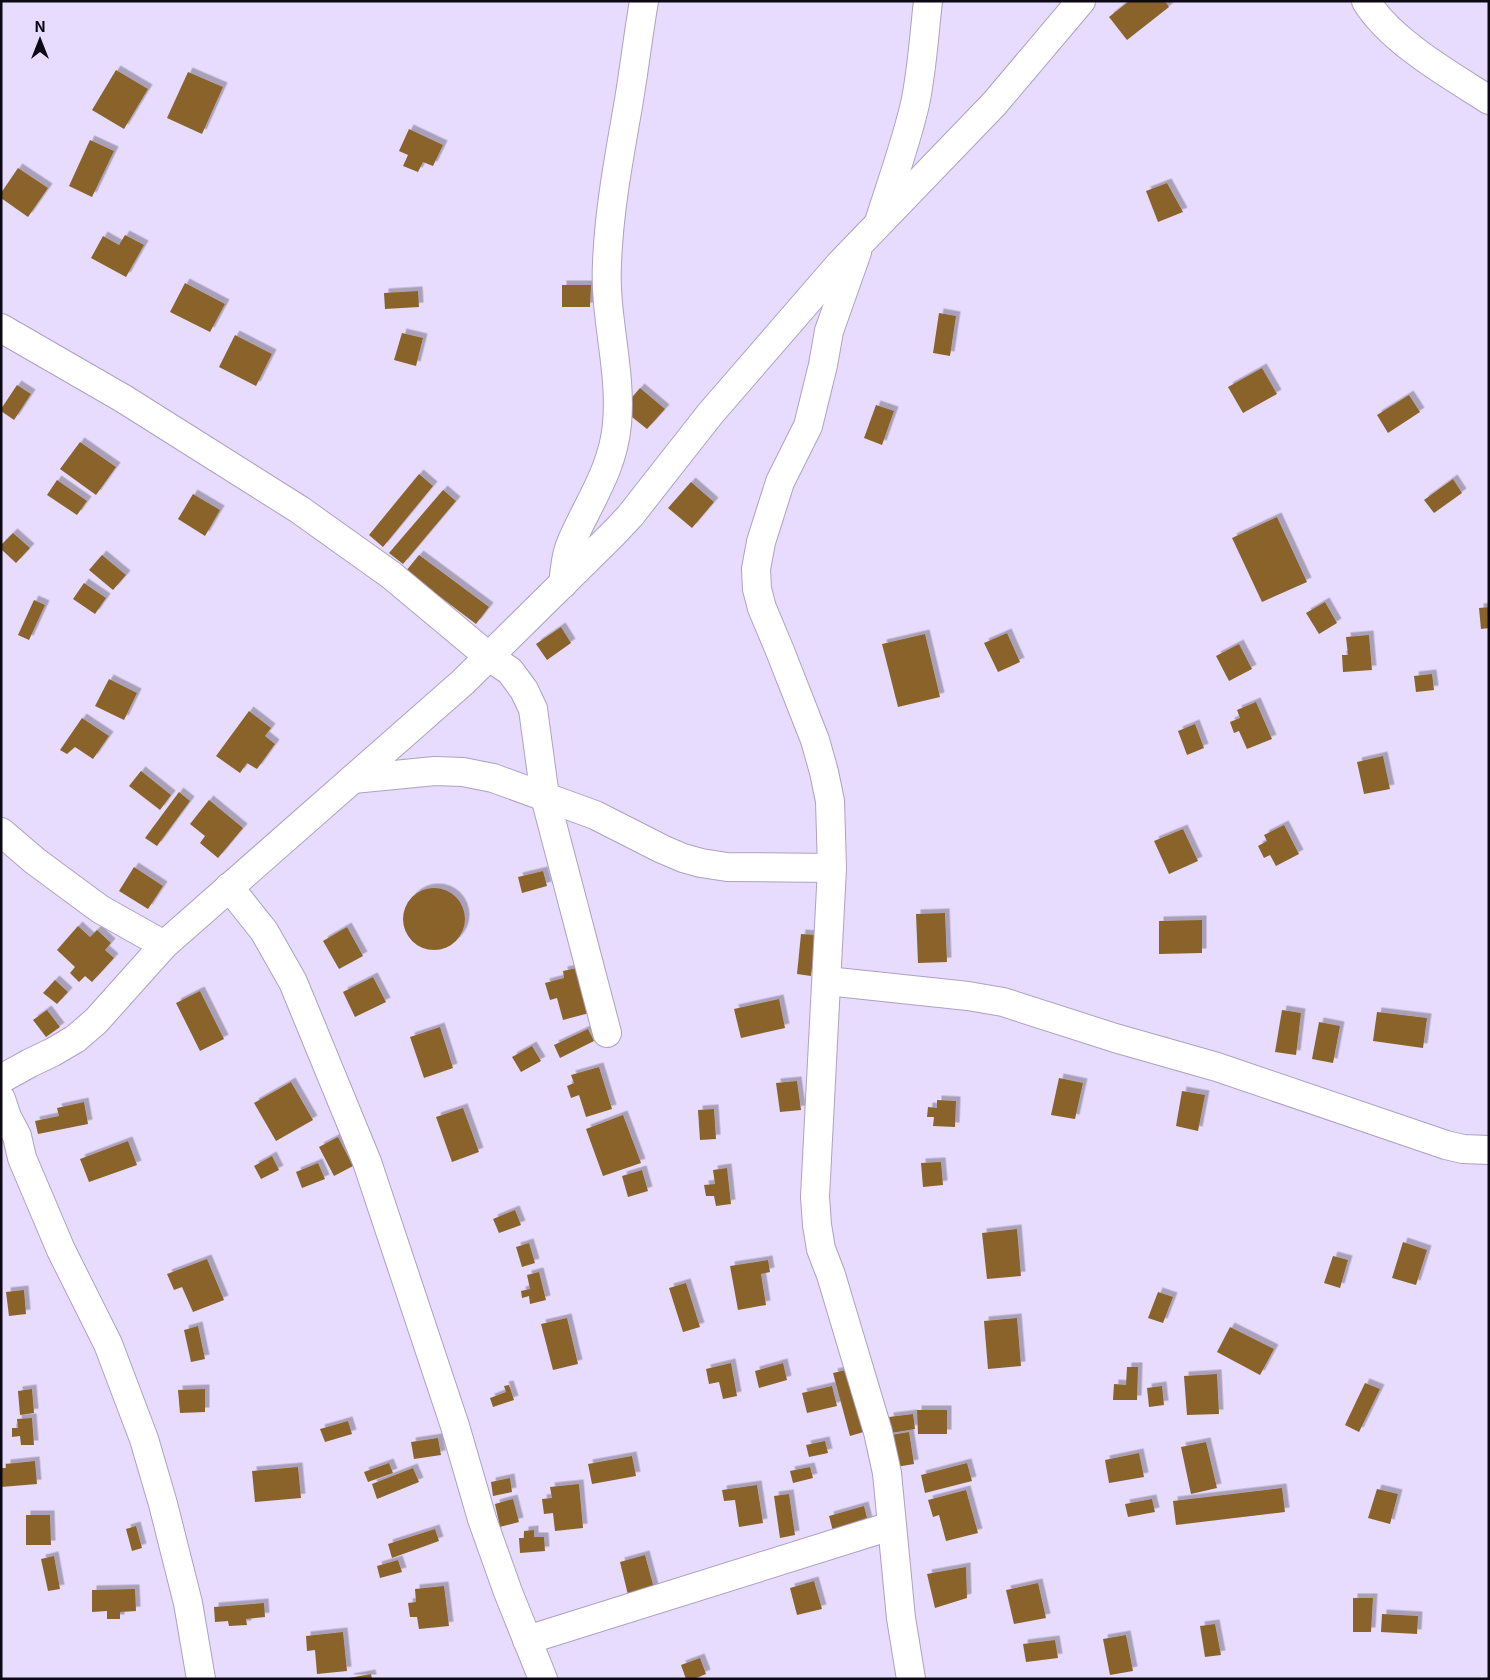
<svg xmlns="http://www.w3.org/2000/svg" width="1490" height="1680" font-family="Inter,sans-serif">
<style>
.building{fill:#89632b;filter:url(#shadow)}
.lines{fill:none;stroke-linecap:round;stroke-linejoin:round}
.minor-casing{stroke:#ada1c2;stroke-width:30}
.minor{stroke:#fff;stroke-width:28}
</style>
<defs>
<filter id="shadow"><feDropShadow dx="4.5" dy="-4.5" stdDeviation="0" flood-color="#0004"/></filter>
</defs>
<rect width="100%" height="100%" fill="#e7dbfe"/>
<g class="building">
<polygon points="1129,1 1165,1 1169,7 1127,40 1109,17"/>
<polygon points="116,70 148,89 124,129 92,110"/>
<polygon points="188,72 223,87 202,134 167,118"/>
<polygon points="409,129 443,145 433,166 423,162 418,172 403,166 408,155 399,151"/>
<polygon points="90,140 114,151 92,197 69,186"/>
<polygon points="18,168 48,188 28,217 1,198 1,193"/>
<polygon points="1167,183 1183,212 1158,222 1146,191"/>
<polygon points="125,235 144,245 126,277 91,258 103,236 119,245"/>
<polygon points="185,283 225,304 210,332 170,312"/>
<polygon points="562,285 591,285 590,307 562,307"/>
<polygon points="418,291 419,307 385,309 384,293"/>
<polygon points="939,313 956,316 950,356 933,353"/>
<polygon points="402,333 423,338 416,366 394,360"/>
<polygon points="235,335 272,354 256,386 219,367"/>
<polygon points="1262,368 1277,394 1243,413 1228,387"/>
<polygon points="17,385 31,394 14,420 1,411 1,409"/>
<polygon points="640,388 665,409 647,429 622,409"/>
<polygon points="1409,395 1420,412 1388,433 1377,415"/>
<polygon points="876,405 894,411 882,445 864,438"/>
<polygon points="80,442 116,467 96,495 60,469"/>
<polygon points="419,474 433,486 383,547 369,535"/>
<polygon points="1453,479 1462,493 1434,513 1424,500"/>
<polygon points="57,480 87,501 77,515 47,495"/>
<polygon points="691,482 714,502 692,528 668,508"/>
<polygon points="443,490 456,501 403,564 389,553"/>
<polygon points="193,494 220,510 205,536 178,519"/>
<polygon points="1277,517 1307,582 1262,602 1232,538"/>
<polygon points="13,533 30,548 16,563 1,549 1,545"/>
<polygon points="102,555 126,575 113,590 89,570"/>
<polygon points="419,555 489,607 476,624 406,571"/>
<polygon points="84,583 106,598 95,614 73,599"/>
<polygon points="34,600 45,605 29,640 18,635"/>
<polygon points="1325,602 1337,623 1319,634 1306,613"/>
<polygon points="1489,607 1489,628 1481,629 1479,608"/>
<polygon points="561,627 571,643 547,660 536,644"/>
<polygon points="1007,633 1020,662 998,672 984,643"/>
<polygon points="925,634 940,697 898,707 882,644"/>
<polygon points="1369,635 1372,670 1343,672 1342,655 1348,655 1346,637"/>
<polygon points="1239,644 1252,669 1229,681 1216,656"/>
<polygon points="1432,674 1434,690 1416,692 1414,676"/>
<polygon points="109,679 137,693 124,720 95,706"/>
<polygon points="1256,702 1272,739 1247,749 1239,731 1234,733 1230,722 1240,718 1237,710"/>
<polygon points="249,711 271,728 265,736 275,744 257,769 247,763 240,773 216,756"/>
<polygon points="82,718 109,736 93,759 75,747 67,754 60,750"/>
<polygon points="1195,724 1204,748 1187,755 1178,731"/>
<polygon points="1383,756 1390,789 1364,794 1357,762"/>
<polygon points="141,771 171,795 160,810 129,786"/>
<polygon points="179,792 190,801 157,846 145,838"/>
<polygon points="209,800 243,828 218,858 200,843 205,836 190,824"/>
<polygon points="1284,825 1299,854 1276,866 1270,855 1264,858 1258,846 1267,841 1264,835"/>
<polygon points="1183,829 1198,861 1169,874 1154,841"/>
<polygon points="134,867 163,886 148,909 119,891"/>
<polygon points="543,871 547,886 522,893 518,877"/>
<circle cx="434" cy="919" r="31"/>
<polygon points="945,913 947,962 918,963 916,914"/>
<polygon points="1202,920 1202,953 1159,954 1159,921"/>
<polygon points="78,926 90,937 97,930 111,943 105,950 114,958 92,982 85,976 79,982 70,973 75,967 57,950"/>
<polygon points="347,927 363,956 339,969 323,941"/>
<polygon points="801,934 816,935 811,976 797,974"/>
<polygon points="581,967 593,1012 563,1020 557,998 550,1000 545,983 564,978 563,971"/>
<polygon points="373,977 386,1002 355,1017 343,992"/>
<polygon points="55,980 68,992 57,1004 43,993"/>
<polygon points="200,991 224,1039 200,1051 176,1003"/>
<polygon points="779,999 785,1028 741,1038 734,1009"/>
<polygon points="47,1010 60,1027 46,1037 33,1020"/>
<polygon points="1282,1010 1301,1013 1296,1055 1275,1052"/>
<polygon points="1377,1012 1427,1018 1423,1048 1373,1041"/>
<polygon points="1319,1022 1340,1026 1333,1063 1312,1059"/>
<polygon points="440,1027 453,1068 424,1078 410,1037"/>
<polygon points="588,1029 594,1041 560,1058 554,1045"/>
<polygon points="532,1046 541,1061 521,1072 512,1057"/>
<polygon points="599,1067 612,1109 586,1117 579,1095 571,1098 567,1086 574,1083 571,1075"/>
<polygon points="1059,1078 1083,1083 1075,1119 1051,1115"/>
<polygon points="797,1081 801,1110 780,1112 776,1083"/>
<polygon points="291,1082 313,1120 276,1141 254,1103"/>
<polygon points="1182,1091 1205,1095 1198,1131 1176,1126"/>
<polygon points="937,1100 956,1101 955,1127 933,1126 934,1117 927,1117 928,1107 937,1108"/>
<polygon points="84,1102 88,1124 38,1134 35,1121 59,1116 57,1108"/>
<polygon points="463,1108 479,1152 452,1162 436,1117"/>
<polygon points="714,1109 716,1139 700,1140 698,1110"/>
<polygon points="623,1115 641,1163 603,1176 586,1129"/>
<polygon points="338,1137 353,1166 334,1176 319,1147"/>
<polygon points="128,1141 137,1165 89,1182 80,1159"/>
<polygon points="272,1156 279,1170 261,1179 254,1166"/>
<polygon points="941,1162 943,1185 923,1187 921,1163"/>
<polygon points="318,1163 325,1179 302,1188 296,1172"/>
<polygon points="727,1168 731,1204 716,1206 714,1196 706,1196 704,1185 715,1184 713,1170"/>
<polygon points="642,1170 648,1191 628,1197 622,1176"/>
<polygon points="515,1210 521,1225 499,1233 493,1219"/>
<polygon points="1017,1229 1021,1276 987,1279 982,1233"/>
<polygon points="1403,1242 1427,1250 1416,1285 1392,1278"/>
<polygon points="529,1243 535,1263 522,1267 516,1247"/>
<polygon points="1333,1256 1348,1260 1340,1288 1324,1283"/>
<polygon points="207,1259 224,1300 193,1312 182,1287 174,1290 167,1274"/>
<polygon points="768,1260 770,1272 761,1274 766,1305 738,1310 730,1266"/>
<polygon points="539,1272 546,1300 530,1304 529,1296 522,1298 521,1291 530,1289 527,1275"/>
<polygon points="686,1283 700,1327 683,1332 669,1288"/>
<polygon points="24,1290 26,1314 9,1316 6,1292"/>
<polygon points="1158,1292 1173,1297 1163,1323 1148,1318"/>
<polygon points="567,1318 578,1364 553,1370 541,1324"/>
<polygon points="1017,1318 1021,1366 988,1369 984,1321"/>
<polygon points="198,1326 205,1359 191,1362 184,1330"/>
<polygon points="1230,1327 1274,1349 1260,1375 1217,1352"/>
<polygon points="731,1363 737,1396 723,1399 719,1382 709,1384 706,1369"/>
<polygon points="783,1363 787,1380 759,1388 755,1371"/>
<polygon points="1127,1367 1138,1367 1137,1400 1113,1400 1114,1384 1126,1385"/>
<polygon points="850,1369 867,1431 850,1436 833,1373"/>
<polygon points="1217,1374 1219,1414 1187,1415 1184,1376"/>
<polygon points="1365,1383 1380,1389 1359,1432 1345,1425"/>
<polygon points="509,1385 514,1400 493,1407 490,1398 506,1392 504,1386"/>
<polygon points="832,1386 837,1406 807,1413 802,1393"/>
<polygon points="1162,1386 1164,1405 1149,1407 1147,1388"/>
<polygon points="32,1389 34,1413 20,1415 18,1391"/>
<polygon points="205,1389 205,1412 180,1413 178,1390"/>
<polygon points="917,1410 947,1410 947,1434 918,1434"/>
<polygon points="913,1414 915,1429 891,1433 889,1417"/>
<polygon points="32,1418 34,1445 21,1445 20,1436 12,1437 12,1428 18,1428 17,1419"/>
<polygon points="348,1421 352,1434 325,1442 320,1429"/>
<polygon points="909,1432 914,1464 890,1468 885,1436"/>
<polygon points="438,1438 441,1455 414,1459 411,1442"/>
<polygon points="825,1441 828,1453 809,1457 806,1445"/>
<polygon points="1206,1442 1217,1488 1191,1494 1181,1447"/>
<polygon points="1139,1453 1144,1477 1109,1483 1105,1460"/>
<polygon points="632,1456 636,1476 592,1484 588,1464"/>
<polygon points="35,1461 37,1484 1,1487 1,1468 6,1468 6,1464"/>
<polygon points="389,1463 393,1473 368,1482 364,1472"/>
<polygon points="967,1463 972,1481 925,1493 921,1475"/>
<polygon points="298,1467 301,1498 255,1502 252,1471"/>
<polygon points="810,1467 813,1478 793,1483 790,1471"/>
<polygon points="413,1468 419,1482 377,1499 372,1484"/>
<polygon points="510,1478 512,1492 493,1496 491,1482"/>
<polygon points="579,1484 583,1528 555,1531 553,1513 544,1514 542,1499 552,1498 550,1487"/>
<polygon points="757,1485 763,1523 739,1527 735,1500 724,1501 722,1490"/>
<polygon points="1282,1488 1285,1512 1176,1525 1173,1501"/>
<polygon points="1377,1489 1398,1494 1390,1524 1368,1518"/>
<polygon points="966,1490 978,1533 946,1541 939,1515 933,1517 928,1500"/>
<polygon points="789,1494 795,1535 780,1538 774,1496"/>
<polygon points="513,1499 519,1522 500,1527 495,1504"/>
<polygon points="1152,1499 1155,1512 1128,1517 1125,1504"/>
<polygon points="864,1506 869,1526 834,1535 829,1516"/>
<polygon points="26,1515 50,1515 51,1545 26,1545"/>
<polygon points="136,1526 142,1548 132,1551 126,1529"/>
<polygon points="435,1529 439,1541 392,1558 388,1544"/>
<polygon points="534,1530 534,1537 544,1537 545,1551 520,1553 519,1538 524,1538 524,1531"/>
<polygon points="645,1555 656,1596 630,1603 620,1562"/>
<polygon points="54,1556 60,1589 48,1591 41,1559"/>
<polygon points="398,1560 402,1572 380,1578 377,1566"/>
<polygon points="966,1567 967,1598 935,1608 927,1574"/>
<polygon points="814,1581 822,1609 797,1615 790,1588"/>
<polygon points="1038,1583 1046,1618 1014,1624 1006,1590"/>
<polygon points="444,1586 449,1626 419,1629 417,1617 410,1617 408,1603 416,1602 415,1589"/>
<polygon points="135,1589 136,1611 120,1612 120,1619 107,1619 107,1611 92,1612 92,1590"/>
<polygon points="1353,1598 1373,1598 1371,1632 1353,1632"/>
<polygon points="264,1603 265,1617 246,1619 247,1625 229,1626 228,1621 215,1622 214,1607"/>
<polygon points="1382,1614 1418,1616 1417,1634 1381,1632"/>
<polygon points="1215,1624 1221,1655 1205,1657 1200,1626"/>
<polygon points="343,1632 347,1671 317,1674 315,1650 307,1651 306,1636"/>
<polygon points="1126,1635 1133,1671 1110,1675 1103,1639"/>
<polygon points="1055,1640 1058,1658 1026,1662 1023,1644"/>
<polygon points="700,1658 706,1674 694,1679 686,1679 681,1665"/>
<polygon points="371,1674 372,1679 350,1679 349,1678"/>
</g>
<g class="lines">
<defs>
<g id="minor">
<path d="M1366,1C1390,41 1450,75 1489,100"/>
<path d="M880,219C892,181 906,143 915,104C922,71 924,36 928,1"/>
<polyline points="857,252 829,331 823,365 808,426 780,482 761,542 756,569 757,589 762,608 780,651 815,740 824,772 830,801 832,868 815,1197 817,1225 821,1249 831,1275 878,1432 887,1473 901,1618 911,1679"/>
<polyline points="1,328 124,399 300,510 391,575 488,656 510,671 524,690 533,709 545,797 607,1033"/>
<path d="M563,584C565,570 565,556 571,543C588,503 613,470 617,424C622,370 604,317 607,263C609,210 619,158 628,106C634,71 638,36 644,1"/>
<polyline points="353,779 435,771 463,772 493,778 595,815 662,849 683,858 701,863 727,867 832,868"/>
<polyline points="1,832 35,861 100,909 164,945"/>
<polyline points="229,887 264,931 293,982 367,1162 455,1426 482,1519 508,1592 543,1679"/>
<polyline points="827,981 968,996 1003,1002 1115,1038 1217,1067 1446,1145 1463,1149 1489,1150"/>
<polyline points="1,1079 30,1063 53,1052 75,1039 96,1021 164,945 463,682 614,533 630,516 710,414 839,265 994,104 1081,1"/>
<polyline points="1,1099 7,1117 17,1136 22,1158 61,1250 108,1344 144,1439 163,1504 188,1603 201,1679"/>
<polyline points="527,1640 891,1526"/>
</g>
</defs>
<use href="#minor" class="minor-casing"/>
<use href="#minor" class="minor"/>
</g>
<rect width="1490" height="1680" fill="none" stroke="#0d0914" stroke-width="5"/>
<g transform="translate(40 40)" stroke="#e7dbfe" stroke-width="4" paint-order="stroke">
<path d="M0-4L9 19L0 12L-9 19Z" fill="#0d0914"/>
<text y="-8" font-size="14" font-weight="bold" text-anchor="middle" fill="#0d0914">N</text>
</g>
</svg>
